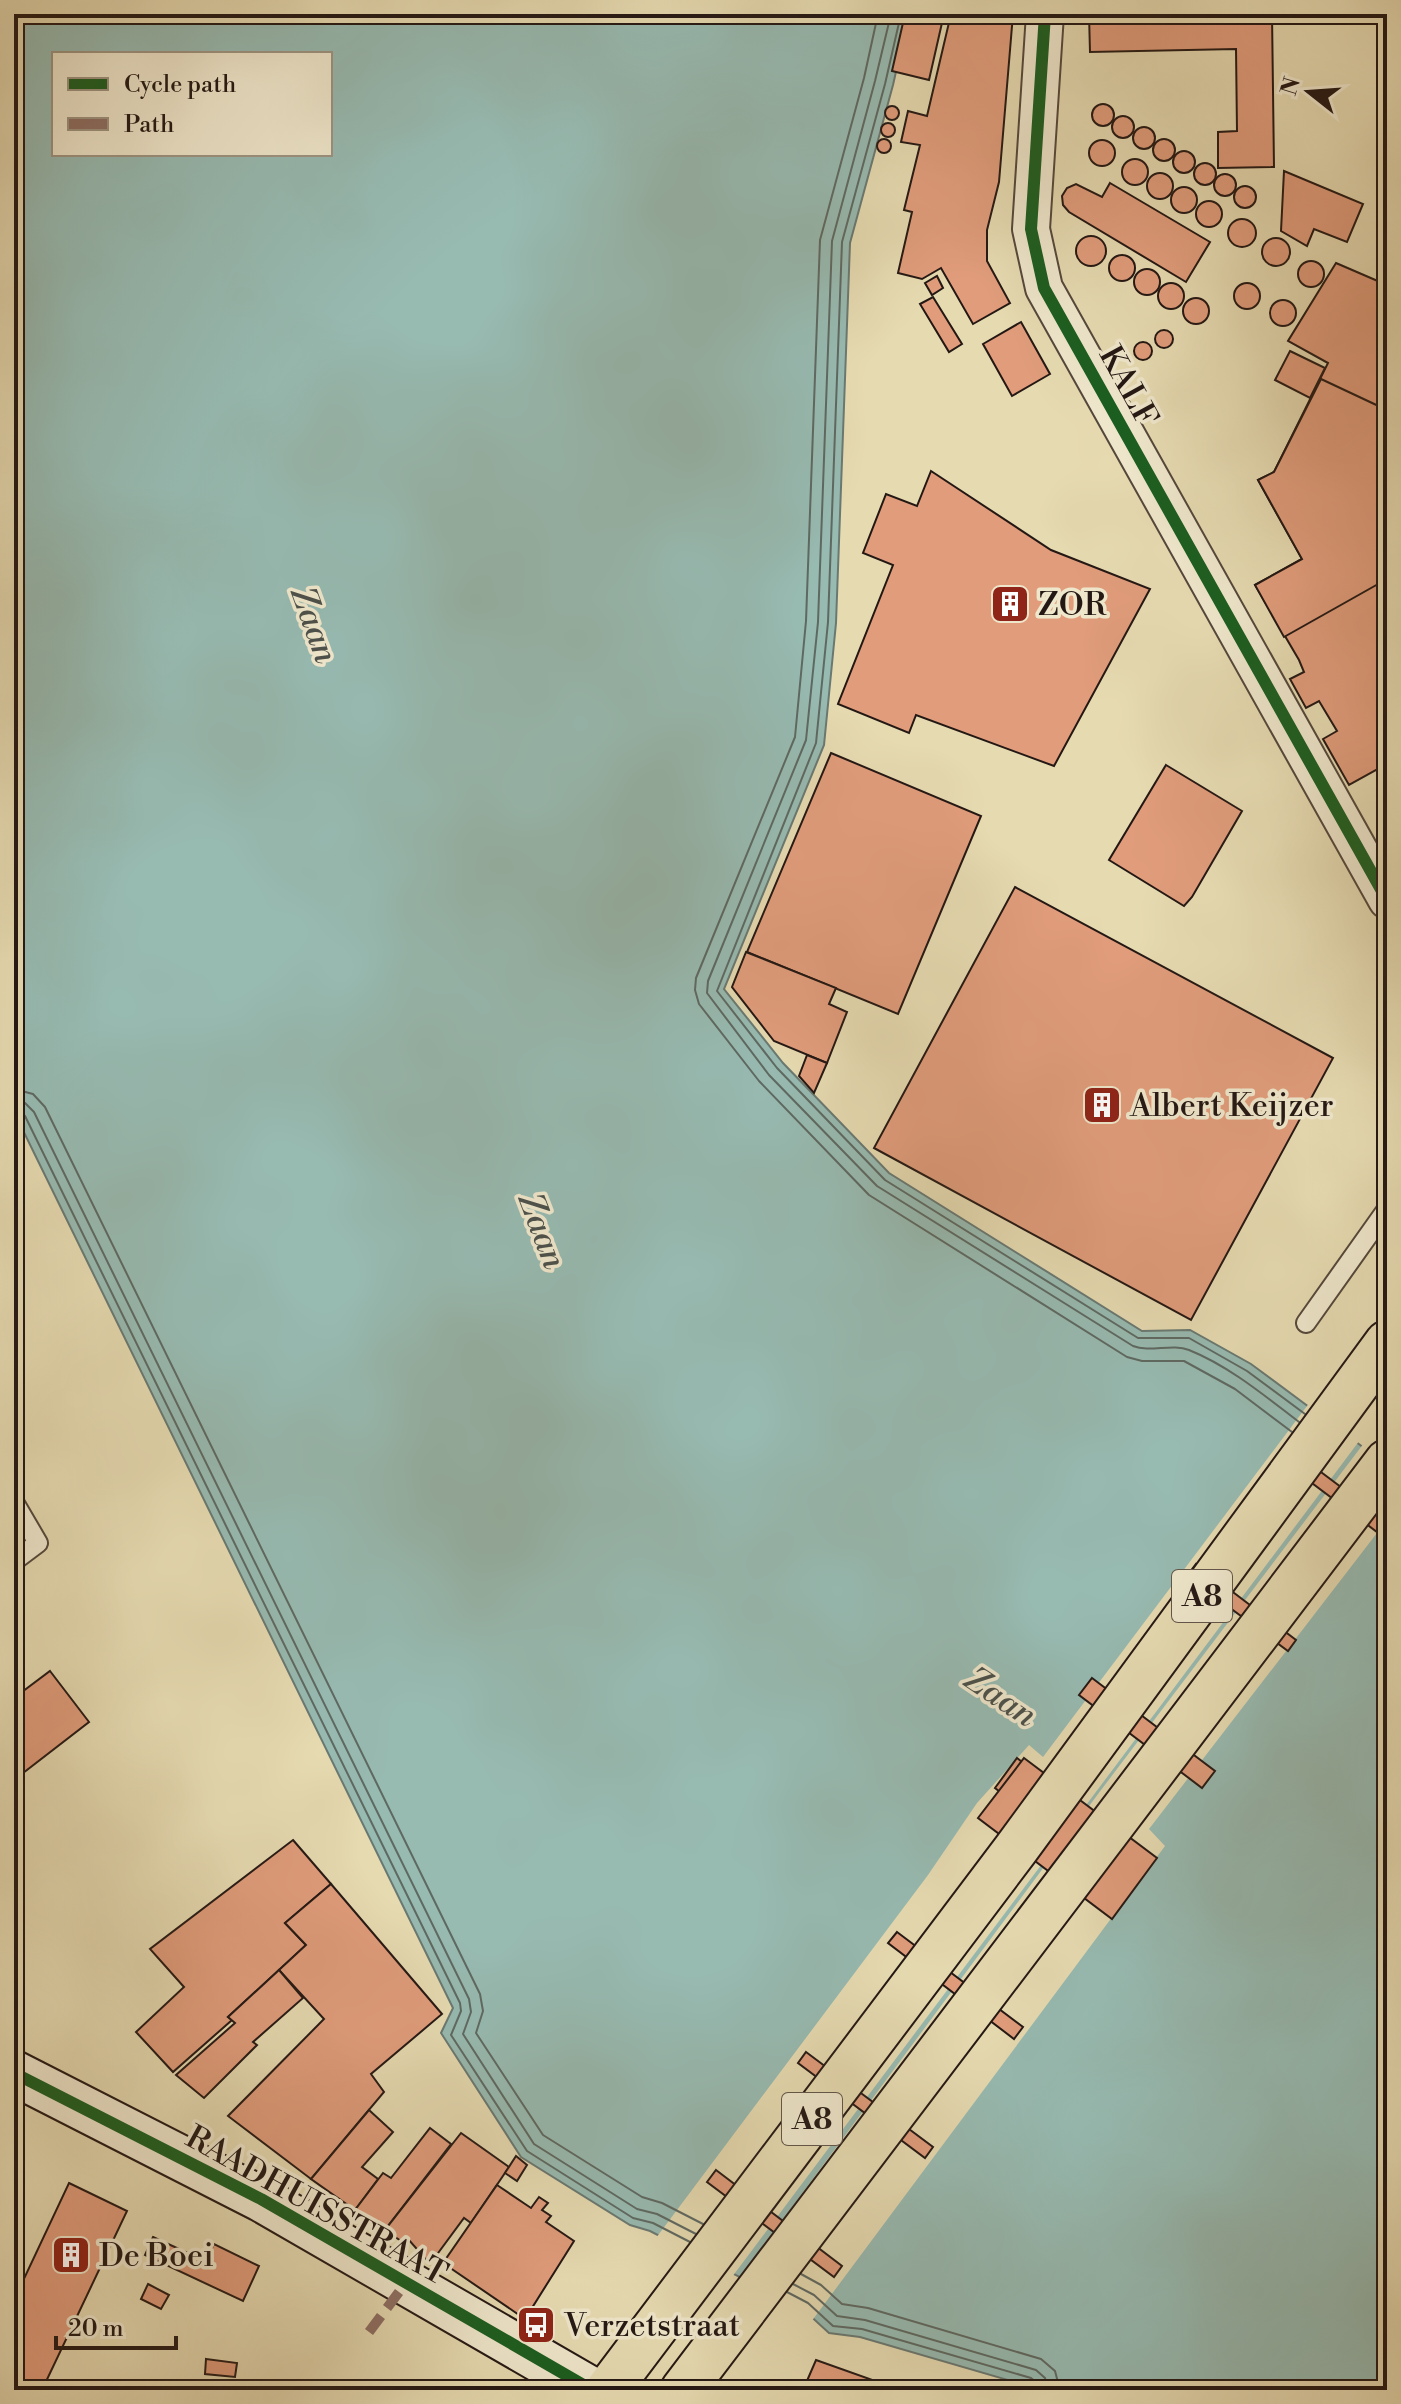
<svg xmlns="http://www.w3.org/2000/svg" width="1401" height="2404" font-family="'Libre Bodoni',serif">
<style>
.water{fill:#97bab1;stroke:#697972;stroke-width:2;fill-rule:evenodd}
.pier{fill:#e6dab1}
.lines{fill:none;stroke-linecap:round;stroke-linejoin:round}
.shore{stroke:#5e6962;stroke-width:2}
.building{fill:#e09c7b;stroke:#241814;stroke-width:2}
.lane-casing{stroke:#54483b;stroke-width:22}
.street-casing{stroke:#54483b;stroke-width:40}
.secondary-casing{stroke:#241814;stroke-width:48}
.highway-casing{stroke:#241814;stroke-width:48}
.lane{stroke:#efe7cc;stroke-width:18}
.street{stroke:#efe7cc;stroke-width:36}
.secondary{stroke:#efe7cc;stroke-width:44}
.highway{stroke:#e6dab1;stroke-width:44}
.quiet{stroke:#8d6e63;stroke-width:10;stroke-dasharray:20 10;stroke-linecap:butt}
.cycleway-casing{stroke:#efe7cc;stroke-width:17}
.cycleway{stroke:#1b5e20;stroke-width:12}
.labels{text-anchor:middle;stroke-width:7;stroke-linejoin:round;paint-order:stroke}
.shield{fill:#efe7cc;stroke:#61564b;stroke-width:2}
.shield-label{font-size:30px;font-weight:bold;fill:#241814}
.street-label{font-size:32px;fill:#241814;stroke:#efe7cc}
.poi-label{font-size:32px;fill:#241814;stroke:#efe7cc;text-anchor:start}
.water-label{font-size:34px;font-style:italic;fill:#4c514b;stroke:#efe7cc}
</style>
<rect width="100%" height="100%" fill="#e6dab1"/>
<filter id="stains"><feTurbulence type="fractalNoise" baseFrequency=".0025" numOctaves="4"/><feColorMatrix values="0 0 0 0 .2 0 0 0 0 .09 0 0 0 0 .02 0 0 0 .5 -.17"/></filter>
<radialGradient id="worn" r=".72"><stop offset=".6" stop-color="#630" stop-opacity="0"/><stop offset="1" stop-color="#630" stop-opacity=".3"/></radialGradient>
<path class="water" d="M14,14H909L893,85L850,243L836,623L824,745L724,989L783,1063L889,1173L1142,1331L1190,1330L1251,1364L1387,1465V2390H1042L860,2337L829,2333L804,2310L650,2231L630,2225L521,2157L441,2033L453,2008L14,1112ZM54,54H330V154H54Z"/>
<g class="pier">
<polygon points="1310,1402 1360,1440 732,2277 656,2238 928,1875 977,1803 1029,1745 1043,1757"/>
<polygon points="1364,1443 1387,1460 1387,1520 1149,1829 1165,1846 811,2322 801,2313 738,2280 1098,1794"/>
</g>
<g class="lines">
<g class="shore">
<polyline points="878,14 864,78 820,240 806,621 795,737 696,978 695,990 699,1004 759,1081 869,1195 1127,1357 1142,1361 1184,1361 1235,1389 1292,1432"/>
<path d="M891,14L875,81L832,241L818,622L806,740L708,981L707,993L769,1075L877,1186L1133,1346C1150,1353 1172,1343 1189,1350C1229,1366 1265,1396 1299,1422"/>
<polyline points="901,14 885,84 842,242 828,622 816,743 717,991 777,1068 885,1180 1138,1338 1189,1338 1247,1371 1305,1414"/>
<polyline points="14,1089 33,1094 45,1107 480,1994 483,2011 476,2033 543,2135 642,2197 662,2203 703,2224"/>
<polyline points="14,1101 25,1103 34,1112 469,1999 471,2012 463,2034 534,2144 637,2209 657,2214 696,2234"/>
<polyline points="14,1111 21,1112 25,1116 460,2003 461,2011 451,2035 527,2151 633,2218 653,2223 690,2242"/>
<polyline points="801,2274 821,2285 842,2304 868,2308 1041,2359 1055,2371 1060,2390"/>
<polyline points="793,2284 814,2295 837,2316 865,2320 1036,2370 1045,2378 1048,2390"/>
<polyline points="787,2292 808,2303 833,2326 862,2329 1031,2378 1037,2383 1038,2390"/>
</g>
</g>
<g class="building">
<polygon points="905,14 944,14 929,80 892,71"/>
<polygon points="951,14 1013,14 999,182 987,230 987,261 1010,303 973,324 941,268 922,279 898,273 912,212 904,210 920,145 901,142 908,111 927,116"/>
<polygon points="1089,14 1272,14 1274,167 1218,168 1218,132 1237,131 1236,49 1090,52"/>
<circle cx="1103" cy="115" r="11"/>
<circle cx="892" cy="113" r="7"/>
<circle cx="1123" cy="127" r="11"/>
<circle cx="888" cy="130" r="7"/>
<circle cx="1144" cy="138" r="11"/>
<circle cx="884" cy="146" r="7"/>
<circle cx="1164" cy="150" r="11"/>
<circle cx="1102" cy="153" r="13"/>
<circle cx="1184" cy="162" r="11"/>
<circle cx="1135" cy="172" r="13"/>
<circle cx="1205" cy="174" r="11"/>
<polygon points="1284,171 1363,204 1347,242 1314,229 1307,246 1281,231"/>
<circle cx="1160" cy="186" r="13"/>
<circle cx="1225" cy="185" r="11"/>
<polygon points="1110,183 1210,242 1186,282 1069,212 1063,205 1062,196 1067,188 1076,184 1102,197"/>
<circle cx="1245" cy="197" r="11"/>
<circle cx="1184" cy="200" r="13"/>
<circle cx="1209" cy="214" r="13"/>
<circle cx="1242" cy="233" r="14"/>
<circle cx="1091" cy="251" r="15"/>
<circle cx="1276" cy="252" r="14"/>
<circle cx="1122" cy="268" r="13"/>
<circle cx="1311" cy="274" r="13"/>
<polygon points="1336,263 1387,285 1387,764 1349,785 1323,739 1337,731 1319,701 1306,708 1290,679 1304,672 1299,660 1255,585 1302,559 1258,480 1274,472 1328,363 1288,341"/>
<circle cx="1147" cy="282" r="13"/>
<polygon points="937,276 943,288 932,295 925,283"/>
<circle cx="1247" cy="296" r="13"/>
<circle cx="1171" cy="296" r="13"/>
<polygon points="933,297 962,344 949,352 920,304"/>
<circle cx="1196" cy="311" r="13"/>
<circle cx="1283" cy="313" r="13"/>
<polygon points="1021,322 1050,374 1012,396 983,344"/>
<circle cx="1164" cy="339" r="9"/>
<circle cx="1143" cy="351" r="9"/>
<polygon points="1290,351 1325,368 1310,398 1275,380"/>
<polygon points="1321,379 1387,410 1387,579 1284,637 1255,585 1302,559 1258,480 1274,472"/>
<polygon points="931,471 1051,550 1150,589 1054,766 916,715 909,733 838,704 893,565 863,553 886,494 917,506"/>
<polygon points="831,753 981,816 898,1014 747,952"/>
<polygon points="1166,765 1242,811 1192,897 1184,906 1109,860"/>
<polygon points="1015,887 1333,1058 1191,1320 874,1148"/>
<polygon points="746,952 836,988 829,1004 847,1012 827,1063 774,1041 732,987"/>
<polygon points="807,1055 827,1063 814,1093 799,1076"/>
<polygon points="1285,1445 1386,1521 1377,1532 1276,1456"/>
<polygon points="1196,1564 1296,1640 1288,1651 1187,1576"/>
<polygon points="50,1671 89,1722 14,1780 14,1698"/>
<polygon points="1092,1678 1215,1771 1202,1788 1079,1695"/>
<polygon points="1017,1758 1031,1769 1008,1798 995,1788"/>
<polygon points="1024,1758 1157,1858 1112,1919 978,1818"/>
<polygon points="293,1840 331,1884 285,1923 306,1945 228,2017 232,2020 173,2072 136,2032 184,1987 150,1949"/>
<polygon points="331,1884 442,2014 371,2074 384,2092 311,2179 228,2116 324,2019 279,1970 306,1945 285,1923"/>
<polygon points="897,1932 1023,2027 1014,2039 888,1943"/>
<polygon points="279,1970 303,1998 253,2042 257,2045 204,2098 176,2075 235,2023 228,2017"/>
<polygon points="806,2052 933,2147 925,2158 798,2063"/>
<polygon points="369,2110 393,2132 362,2167 378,2179 355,2210 311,2179"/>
<polygon points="430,2128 451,2144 384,2231 355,2210 383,2173 391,2178"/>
<polygon points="461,2133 509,2167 471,2223 464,2218 430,2264 409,2240 401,2241 385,2230"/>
<polygon points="516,2156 527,2165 517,2181 505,2173"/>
<polygon points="716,2170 842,2266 834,2277 707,2182"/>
<polygon points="69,2183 127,2211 42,2390 14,2390 14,2300"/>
<polygon points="497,2185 531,2208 539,2197 548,2203 542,2210 551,2216 546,2222 574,2241 525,2319 443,2263"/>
<polygon points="153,2237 205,2261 214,2244 259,2266 243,2301 145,2255"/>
<polygon points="148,2284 169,2295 161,2309 141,2299"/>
<polygon points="206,2359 237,2363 235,2377 205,2374"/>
<polygon points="816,2360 881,2383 878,2390 803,2390"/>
</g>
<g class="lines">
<defs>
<g id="lane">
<polyline points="1306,1323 1387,1209"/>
<polyline points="14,1502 38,1543 14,1561"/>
</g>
<polyline id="street" points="1045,14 1031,229 1044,288 1387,900"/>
<polyline id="secondary" points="14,2073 261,2199 592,2390"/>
<g id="highway">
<polyline points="608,2390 1016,1849 1387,1343"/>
<polyline points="683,2390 1387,1462"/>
</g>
</defs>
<use href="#lane" class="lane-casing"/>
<use href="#street" class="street-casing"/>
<use href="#secondary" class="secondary-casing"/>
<use href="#highway" class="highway-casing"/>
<use href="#lane" class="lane"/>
<use href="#street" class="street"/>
<use href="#secondary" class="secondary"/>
<use href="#highway" class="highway"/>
<polyline class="quiet" points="369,2332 405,2284"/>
<defs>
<g id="cycleway">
<polyline points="1045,14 1031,229 1044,288 1387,900"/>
<polyline points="14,2073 261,2199 592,2390"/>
</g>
</defs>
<use href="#cycleway" class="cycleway-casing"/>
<use href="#cycleway" class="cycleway"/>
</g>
<defs>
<symbol id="building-square" viewBox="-11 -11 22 22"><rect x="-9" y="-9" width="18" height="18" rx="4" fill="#8f2418" stroke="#efe7cc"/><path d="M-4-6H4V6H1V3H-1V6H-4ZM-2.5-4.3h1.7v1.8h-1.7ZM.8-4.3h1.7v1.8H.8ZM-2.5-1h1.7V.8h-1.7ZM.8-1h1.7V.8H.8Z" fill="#fff"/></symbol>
<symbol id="bus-square" viewBox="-11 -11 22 22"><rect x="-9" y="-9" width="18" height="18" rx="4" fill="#8f2418" stroke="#efe7cc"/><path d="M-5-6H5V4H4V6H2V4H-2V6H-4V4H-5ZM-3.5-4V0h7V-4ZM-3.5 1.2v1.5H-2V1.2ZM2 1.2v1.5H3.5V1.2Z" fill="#fff"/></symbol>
</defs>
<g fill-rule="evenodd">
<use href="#building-square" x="988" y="582" width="44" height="44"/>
<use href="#building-square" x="1080" y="1083" width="44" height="44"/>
<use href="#building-square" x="49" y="2233" width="44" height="44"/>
<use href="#bus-square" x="514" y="2303" width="44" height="44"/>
</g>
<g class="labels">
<g class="shield">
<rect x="1172" y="1570" width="60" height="52" rx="6"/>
<rect x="782" y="2093" width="60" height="52" rx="6"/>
</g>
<g class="shield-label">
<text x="1202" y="1606">A8</text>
<text x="812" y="2129">A8</text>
</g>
<g class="street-label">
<text transform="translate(1129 386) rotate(61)" y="11">KALF</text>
<text transform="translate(317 2205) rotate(29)" y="11">RAADHUISSTRAAT</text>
</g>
<g class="poi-label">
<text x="1038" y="615">ZOR</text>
<text x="1130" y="1116">Albert Keijzer</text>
<text x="99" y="2266">De Boei</text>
<text x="564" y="2336">Verzetstraat</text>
</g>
<g class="water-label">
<text transform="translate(315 624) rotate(70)" y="12">Zaan</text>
<text transform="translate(543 1230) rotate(69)" y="12">Zaan</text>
<text transform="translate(1001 1696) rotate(34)" y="12">Zaan</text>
</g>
</g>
<rect width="1401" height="2404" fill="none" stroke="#e6dab1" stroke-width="48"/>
<rect x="16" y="16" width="1369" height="2372" fill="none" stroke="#241814" stroke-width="4"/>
<rect x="24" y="24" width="1353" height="2356" fill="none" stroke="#241814" stroke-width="2"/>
<rect x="52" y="52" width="280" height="104" fill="#efe7cc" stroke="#9e9482" stroke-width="2"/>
<rect x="68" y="78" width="40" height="12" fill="#1b5e20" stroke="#9e9482" stroke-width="2"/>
<text x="124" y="92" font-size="24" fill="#241814">Cycle path</text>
<rect x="68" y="118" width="40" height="12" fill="#8d6e63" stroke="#9e9482" stroke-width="2"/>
<text x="124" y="132" font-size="24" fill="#241814">Path</text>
<g transform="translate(1309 92) rotate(287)" stroke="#efe7cc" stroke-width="6" paint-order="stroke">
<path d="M0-6L14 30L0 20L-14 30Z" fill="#241814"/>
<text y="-12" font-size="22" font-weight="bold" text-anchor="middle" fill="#241814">N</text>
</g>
<path d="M56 2336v12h120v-12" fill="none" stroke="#241814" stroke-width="4"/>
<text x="68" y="2336" font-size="24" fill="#241814" stroke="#efe7cc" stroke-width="6" paint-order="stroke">20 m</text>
<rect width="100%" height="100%" filter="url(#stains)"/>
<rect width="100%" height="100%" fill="url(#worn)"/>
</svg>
